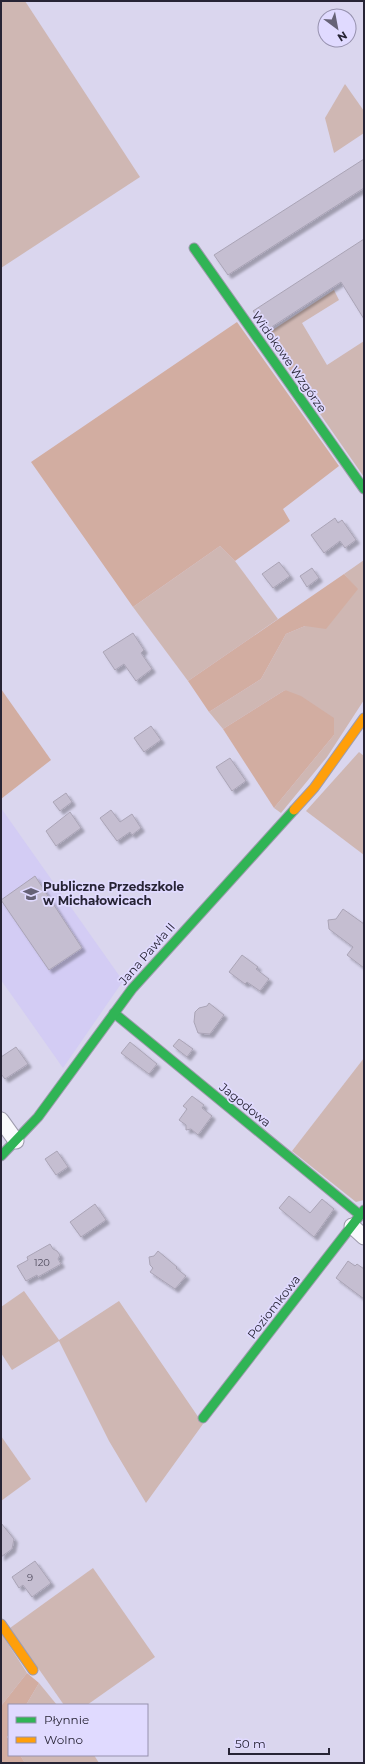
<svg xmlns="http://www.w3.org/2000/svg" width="365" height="1764" font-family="Montserrat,sans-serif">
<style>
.built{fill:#d3ccf4}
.green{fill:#cfb7b3}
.forest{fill:#d2ada1}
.building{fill:#c5bed1;stroke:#aaa4b6;filter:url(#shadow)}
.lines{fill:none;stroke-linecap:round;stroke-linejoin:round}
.street-casing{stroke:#9e9bad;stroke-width:17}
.fast-casing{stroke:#9e9bad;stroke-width:11}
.slow-casing{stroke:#9e9bad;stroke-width:11}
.street{stroke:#f9f9fc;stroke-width:15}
.fast{stroke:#30b455;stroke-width:9}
.slow{stroke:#ff9f0a;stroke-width:9}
.labels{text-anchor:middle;stroke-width:3.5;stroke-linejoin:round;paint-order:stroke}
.number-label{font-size:10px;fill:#4f4b5d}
.street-label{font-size:12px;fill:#272435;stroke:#e0daff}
.poi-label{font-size:12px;font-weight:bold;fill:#272435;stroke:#e0daff;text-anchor:start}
</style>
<defs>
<filter id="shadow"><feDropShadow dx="3.5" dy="3.5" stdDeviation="1" flood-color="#0004"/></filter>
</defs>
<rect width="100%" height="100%" fill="#dad6ee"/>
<polygon class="built" points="1,808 123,981 63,1068 1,980"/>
<g class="green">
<polygon points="1,1 25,1 140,177 1,268"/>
<polygon points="345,84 364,111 364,133 334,153 325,118"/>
<polygon points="334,290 339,300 302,323 327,365 364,341 364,477 265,335"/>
<polygon points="220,546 235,561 278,619 188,681 133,607"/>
<polygon points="364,560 364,700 327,757 281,813 274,808 334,735 285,690 223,729 209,712 261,679 286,634 305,626 357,589 344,574"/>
<polygon points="359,752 364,756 364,855 306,811"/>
<polygon points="364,1058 364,1200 356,1202 292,1151"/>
<polygon points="24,1291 59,1340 119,1301 203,1424 146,1503 109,1441 59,1341 12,1370 1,1353 1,1307"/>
<polygon points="1,1436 31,1479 1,1501"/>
<polygon points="93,1568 155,1657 87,1705 64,1705 10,1628"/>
<polygon points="1,1633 27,1673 1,1706"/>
<polygon points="39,1683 57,1705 26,1705"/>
<polygon points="20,1755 94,1755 99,1763 25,1763"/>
</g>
<g class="forest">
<polygon points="237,322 339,466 283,509 290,521 235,561 220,546 133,607 31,462"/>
<polygon points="344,574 358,589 326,629 305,626 286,634 261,679 209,712 188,681"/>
<polygon points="1,689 51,760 1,799"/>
<polygon points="285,690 301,696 334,718 334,735 274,808 223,729"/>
<polygon points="27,1673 39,1683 26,1705 9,1705 9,1734 7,1737 9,1740 9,1755 20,1755 25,1763 1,1763 1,1706"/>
</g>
<g class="building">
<polygon points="364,159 364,188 228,275 214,255"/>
<polygon points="364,239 364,319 341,282 267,330 253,311"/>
<polygon points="335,518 338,523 342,520 356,540 345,548 340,541 324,553 311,535"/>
<polygon points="279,562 290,576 273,588 262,574"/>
<polygon points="312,568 319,578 307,587 300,576"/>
<polygon points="133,633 144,650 141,653 152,669 136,681 124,664 115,670 103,652"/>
<polygon points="151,726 161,740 144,752 134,738"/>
<polygon points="230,758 246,781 232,791 216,767"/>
<polygon points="66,793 72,802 60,811 53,802"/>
<polygon points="111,810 120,822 132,814 141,828 132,835 130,832 117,841 100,818"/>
<polygon points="70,812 81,828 56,846 46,831"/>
<polygon points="35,876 82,948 49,970 1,900"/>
<polygon points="343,909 364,924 364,968 347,955 353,947 329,929 328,920 336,919"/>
<polygon points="242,955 258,967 256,969 269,979 260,991 247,982 245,984 229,972"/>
<polygon points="209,1003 224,1015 210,1034 198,1033 194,1022 195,1012 199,1008 207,1006"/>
<polygon points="179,1039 193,1049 187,1057 173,1046"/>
<polygon points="130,1042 157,1064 149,1074 121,1053"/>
<polygon points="16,1047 28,1064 5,1079 1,1074 1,1057"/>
<polygon points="192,1096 204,1105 202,1108 212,1116 198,1135 191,1129 186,1130 186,1125 179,1120 187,1109 183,1106"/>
<polygon points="57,1151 68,1167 56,1175 45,1159"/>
<polygon points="289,1196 310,1213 322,1199 334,1209 314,1237 279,1208"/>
<polygon points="95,1204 106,1220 81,1237 70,1222"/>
<polygon points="50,1244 53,1249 57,1251 60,1255 58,1259 61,1264 38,1277 37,1275 26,1281 17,1266 28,1260 27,1257"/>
<polygon points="158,1251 177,1267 176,1268 186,1276 175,1289 150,1272 153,1268 150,1265 149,1257 154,1256"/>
<polygon points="348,1261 355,1266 357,1264 364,1269 364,1299 336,1278"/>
<polygon points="1,1523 14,1539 12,1549 1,1557"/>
<polygon points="35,1561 51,1583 32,1597 23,1585 19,1588 12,1577"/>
</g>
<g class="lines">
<defs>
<g id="street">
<polyline points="1,1120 16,1141"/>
<polyline points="352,1226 364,1237"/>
</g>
<g id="fast">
<polyline points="194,248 364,489"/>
<polyline points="114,1013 360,1215"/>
<polyline points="1,1156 38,1117 132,989 294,810"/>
<polyline points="203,1418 364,1210"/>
</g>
<g id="slow">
<polyline points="294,810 314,788 364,718"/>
<polyline points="1,1624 33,1670"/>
</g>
</defs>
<use href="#street" class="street-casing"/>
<use href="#fast" class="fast-casing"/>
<use href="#slow" class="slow-casing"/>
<use href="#street" class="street"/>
<use href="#fast" class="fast"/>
<use href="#slow" class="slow"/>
</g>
<defs>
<symbol id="school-bare" viewBox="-9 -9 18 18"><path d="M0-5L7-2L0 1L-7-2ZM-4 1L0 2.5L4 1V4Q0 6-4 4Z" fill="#666276" stroke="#e0daff" stroke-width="2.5" paint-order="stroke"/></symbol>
</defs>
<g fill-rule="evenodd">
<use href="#school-bare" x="20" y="883" width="22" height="22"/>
</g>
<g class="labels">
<g class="number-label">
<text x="42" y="1266">120</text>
<text x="30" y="1581">9</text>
</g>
<g class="street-label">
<text transform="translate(289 362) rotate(55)" y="4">Widokowe Wzgórze</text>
<text transform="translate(147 954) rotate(-49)" y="4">Jana Pawła II</text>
<text transform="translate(245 1105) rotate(39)" y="4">Jagodowa</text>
<text transform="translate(274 1307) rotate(-52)" y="4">Poziomkowa</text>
</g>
<g class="poi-label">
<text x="43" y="891">Publiczne Przedszkole<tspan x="43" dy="14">w Michałowicach</tspan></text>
</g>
</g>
<rect width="365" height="1764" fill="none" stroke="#272435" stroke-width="4"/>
<rect x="8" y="1704" width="140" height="52" fill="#e0daff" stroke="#9691ae"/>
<rect x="16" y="1717" width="20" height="6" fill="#30b455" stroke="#9691ae"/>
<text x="44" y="1724" font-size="12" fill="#272435">Płynnie</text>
<rect x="16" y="1737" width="20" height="6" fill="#ff9f0a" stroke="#9691ae"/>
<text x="44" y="1744" font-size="12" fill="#272435">Wolno</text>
<g transform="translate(337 28) rotate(148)"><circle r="19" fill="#e0daff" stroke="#9691ae"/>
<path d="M0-3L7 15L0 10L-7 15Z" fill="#666276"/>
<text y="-6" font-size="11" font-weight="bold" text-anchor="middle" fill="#272435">N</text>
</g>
<path d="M229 1748v6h100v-6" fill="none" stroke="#272435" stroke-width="2"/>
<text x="235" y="1748" font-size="12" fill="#272435" stroke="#e0daff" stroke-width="3" paint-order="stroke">50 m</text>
</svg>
